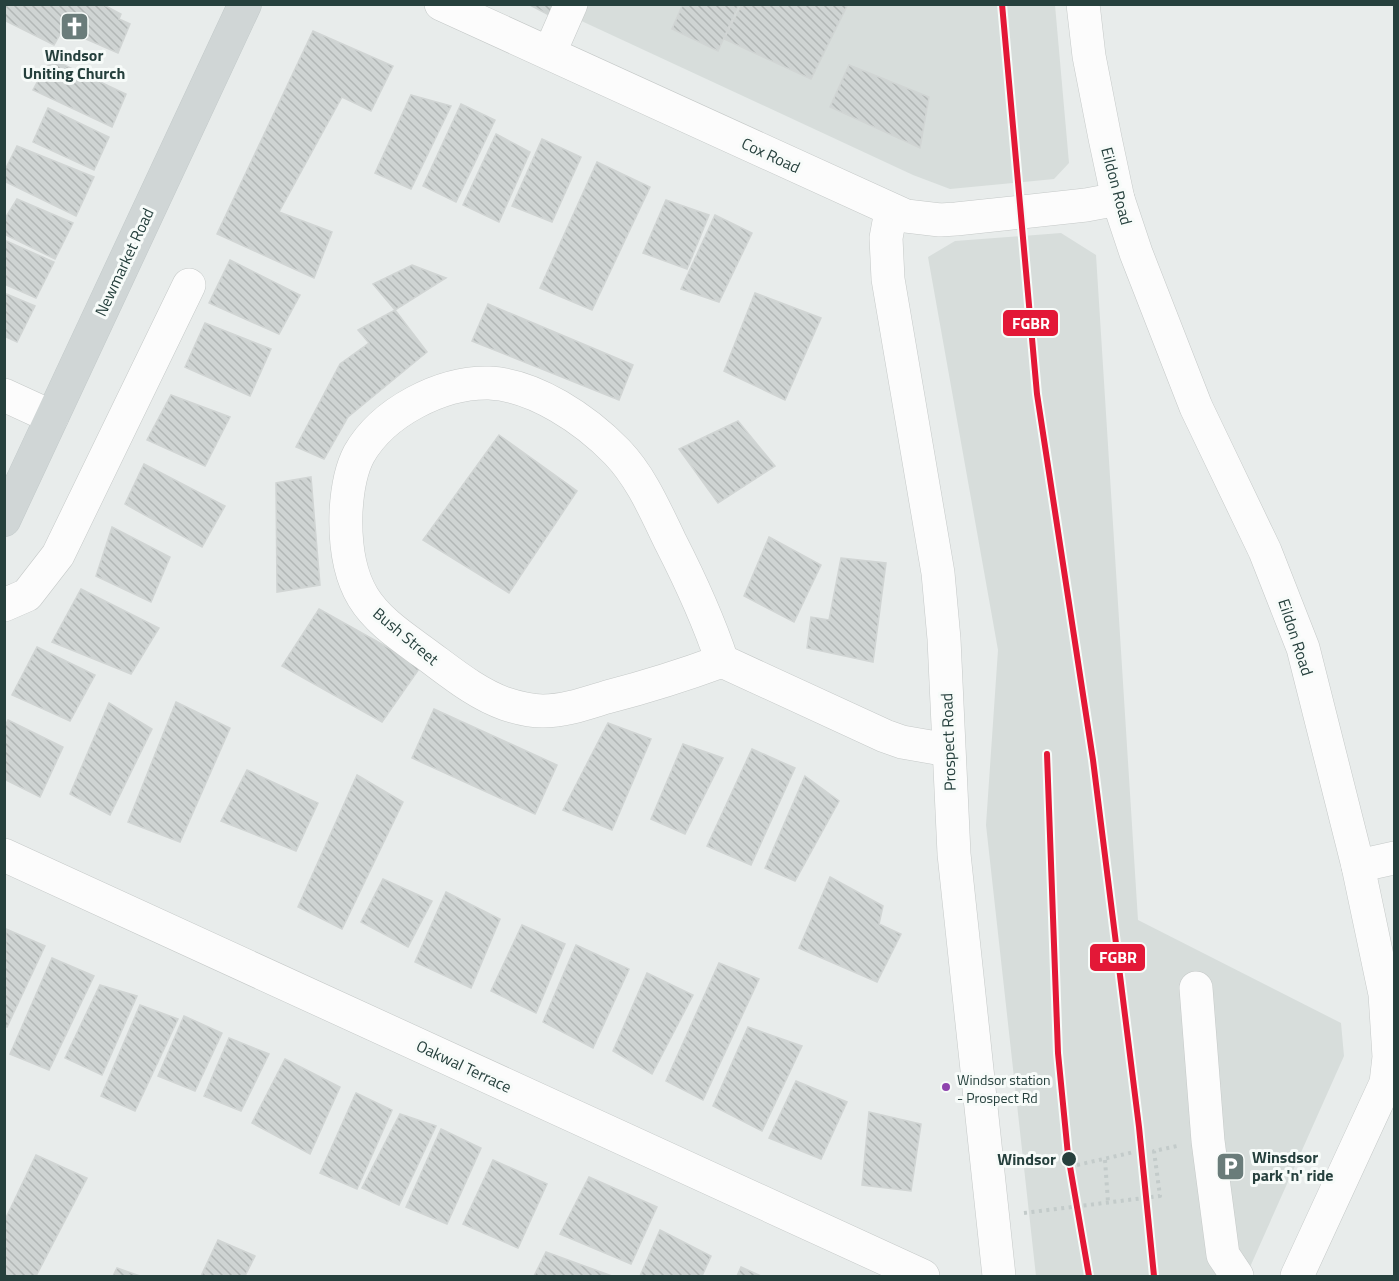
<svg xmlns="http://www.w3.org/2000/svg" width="1399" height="1281" font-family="'Titillium Web',sans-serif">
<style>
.built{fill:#d7dddb}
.building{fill:url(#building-back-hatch);stroke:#d1d5d4;stroke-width:1.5}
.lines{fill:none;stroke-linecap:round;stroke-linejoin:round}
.minor-casing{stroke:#c5c9c8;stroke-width:34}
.major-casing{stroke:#c3caca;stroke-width:34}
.path{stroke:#c3cbca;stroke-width:4;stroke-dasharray:3 4.5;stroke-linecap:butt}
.minor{stroke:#fcfcfc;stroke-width:33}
.major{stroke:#d0d6d6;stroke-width:33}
.rail-1-casing{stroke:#f7fbf9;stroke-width:10}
.rail-1{stroke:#e31837;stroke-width:6}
.bus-dot{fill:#8e44ad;stroke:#f7fbf9;stroke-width:2}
.stop-dot{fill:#26403d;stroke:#f7fbf9;stroke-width:2}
.labels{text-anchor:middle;stroke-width:6;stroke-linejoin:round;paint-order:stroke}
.bus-label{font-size:14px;fill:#26403d;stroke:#f7fbf9;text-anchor:start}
.poi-label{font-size:16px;font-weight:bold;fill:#26403d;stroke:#f7fbf9}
.street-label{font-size:16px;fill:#26403d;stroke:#f7fbf9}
.stop-label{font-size:16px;font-weight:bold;fill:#26403d;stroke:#f7fbf9;text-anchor:end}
.line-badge{stroke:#f7fbf9;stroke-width:2}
.badge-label{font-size:16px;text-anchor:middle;font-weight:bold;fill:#fff}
</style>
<defs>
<pattern id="building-back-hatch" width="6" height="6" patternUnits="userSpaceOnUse" patternTransform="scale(1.5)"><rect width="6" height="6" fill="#cfd4d3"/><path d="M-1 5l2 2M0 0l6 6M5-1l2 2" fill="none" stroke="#b2b7b6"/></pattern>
</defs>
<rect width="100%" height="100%" fill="#e8eceb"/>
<g class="built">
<polygon points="547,5 1055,5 1069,163 1054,179 950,189 913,175"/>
<polygon points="1061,233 1096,255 1138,920 1341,1023 1344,1056 1246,1276 1036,1276 986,825 998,650 928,257 955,241"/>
</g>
<g class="building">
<polygon points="4,4 102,4 121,14 119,19 130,24 118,53 63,29 54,45 4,20"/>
<polygon points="528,4 554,4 549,15"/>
<polygon points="683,4 739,4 718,51 672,29"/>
<polygon points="742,4 848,4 811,79 724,39"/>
<polygon points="313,31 393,66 371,111 342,97 279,212 332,232 314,278 217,234"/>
<polygon points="60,63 126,94 112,127 33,90 46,66"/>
<polygon points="849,65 929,97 920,148 830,107"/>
<polygon points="411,95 451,106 411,189 375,173"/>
<polygon points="461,104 495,120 456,202 423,186"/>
<polygon points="48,108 109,137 94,170 33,142"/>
<polygon points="496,134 530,152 499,222 463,205"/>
<polygon points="542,139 581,157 552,222 512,206"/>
<polygon points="17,146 94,177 76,216 4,181 4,172"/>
<polygon points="597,162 650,187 592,310 540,288"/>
<polygon points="17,199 73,223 55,259 4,234 4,220"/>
<polygon points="666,200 709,215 687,269 643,253"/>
<polygon points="715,215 752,233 719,302 681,289"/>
<polygon points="4,240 54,262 36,298 4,284"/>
<polygon points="230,260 300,295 279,334 209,303"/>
<polygon points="412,265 446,278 395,310 373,284"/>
<polygon points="4,293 35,306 17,342 4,336"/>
<polygon points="755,293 821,318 785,400 724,371"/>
<polygon points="488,304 633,365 619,400 472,341"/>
<polygon points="395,310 427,352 348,417 324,459 296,447 340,364 369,343 358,330"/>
<polygon points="205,323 271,349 250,396 185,367"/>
<polygon points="171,395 230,417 205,466 147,440"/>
<polygon points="738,421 775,466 718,503 679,449"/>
<polygon points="499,435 577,491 509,593 423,540"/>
<polygon points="144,464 225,506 202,547 125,504"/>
<polygon points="311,477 320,585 277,592 276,483"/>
<polygon points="112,527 170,557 151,602 96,576"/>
<polygon points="769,537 821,565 794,622 744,596"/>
<polygon points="841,558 886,563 873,662 807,648 811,617 829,620"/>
<polygon points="81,589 159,628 131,674 52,642"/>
<polygon points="319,609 421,666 382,722 282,666"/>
<polygon points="37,647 95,675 70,721 12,695"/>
<polygon points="176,702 230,728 180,842 128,822"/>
<polygon points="109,703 152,729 110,815 70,794"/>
<polygon points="434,709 557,765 535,814 412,758"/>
<polygon points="8,720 63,747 40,797 4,779 4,728"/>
<polygon points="608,723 651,739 612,830 563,810"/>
<polygon points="683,744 723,758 685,834 651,819"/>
<polygon points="752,749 795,768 751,865 707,846"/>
<polygon points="247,770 318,803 296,851 221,821"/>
<polygon points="357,775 403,802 342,929 298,907"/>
<polygon points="805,776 839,801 795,881 765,868"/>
<polygon points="830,877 883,906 879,924 901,934 877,982 799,948"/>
<polygon points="383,879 432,901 408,947 361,922"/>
<polygon points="446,892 500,919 471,988 415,962"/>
<polygon points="522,925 565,944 536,1013 491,991"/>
<polygon points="6,929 45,946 7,1027 4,1026"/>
<polygon points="576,945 629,969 593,1048 543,1022"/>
<polygon points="52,958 94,976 49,1070 10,1054"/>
<polygon points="719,963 759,979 703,1100 666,1081"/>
<polygon points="647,973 693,995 652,1074 613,1051"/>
<polygon points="100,985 137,996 102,1075 65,1058"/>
<polygon points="140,1005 178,1019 135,1111 101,1096"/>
<polygon points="184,1016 222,1033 195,1091 158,1076"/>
<polygon points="748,1027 802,1046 762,1131 713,1106"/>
<polygon points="229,1038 269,1054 241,1111 204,1096"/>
<polygon points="285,1059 340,1087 310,1154 252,1123"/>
<polygon points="796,1081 847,1102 821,1159 769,1138"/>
<polygon points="356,1093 392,1110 357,1189 320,1173"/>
<polygon points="869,1112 921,1124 911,1191 862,1185"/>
<polygon points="400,1114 436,1126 399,1205 362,1188"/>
<polygon points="441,1129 481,1148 447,1224 406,1207"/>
<polygon points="36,1155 87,1178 36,1276 4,1276 4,1222"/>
<polygon points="493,1160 547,1184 518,1248 463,1224"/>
<polygon points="589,1177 657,1207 631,1264 560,1234"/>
<polygon points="660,1230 711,1256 702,1276 640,1276"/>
<polygon points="218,1240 255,1256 245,1276 201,1276"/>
<polygon points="546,1252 612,1276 534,1276"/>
<polygon points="741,1267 761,1276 737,1276"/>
<polygon points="117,1268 140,1276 113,1276"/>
</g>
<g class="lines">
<defs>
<g id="minor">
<polyline points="441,4 906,216 940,220 956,219 1086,205 1118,199"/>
<polyline points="1083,4 1089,56 1105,138 1118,199 1136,253 1196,407 1265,551 1303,648 1358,866 1385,994 1389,1057 1386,1083 1297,1276"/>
<polyline points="550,52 571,4"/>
<polyline points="891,211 886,238 888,279 938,573 944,639 954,854 999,1276"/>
<polyline points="4,395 52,417"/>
<polyline points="4,605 27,595 58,555 189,285"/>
<path d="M722,661C708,619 690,580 670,541C655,510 641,477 617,452C586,420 535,385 489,383C441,382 383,412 359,454C350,471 347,493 346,512C345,540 348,572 363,597C377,620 401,636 423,652C448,670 476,694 506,704C518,708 531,711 543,711C565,711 587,703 607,697C646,687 684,675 722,661L885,736L902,742L948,750"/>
<polyline points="4,855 923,1276"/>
<polyline points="1358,866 1394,858"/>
<polyline points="1196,988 1208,1141 1223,1255 1237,1276"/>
</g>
<polyline id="major" points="4,520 245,4"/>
</defs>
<use href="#minor" class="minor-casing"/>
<use href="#major" class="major-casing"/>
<g class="path">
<polyline points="1105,1160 1108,1202"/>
<polyline points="1077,1165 1134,1152"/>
<polyline points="1024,1213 1160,1196 1154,1151 1177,1146"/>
</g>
<use href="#minor" class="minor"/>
<use href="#major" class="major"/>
<defs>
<g id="rail-1">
<polyline points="1002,4 1037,394 1093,760 1139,1127 1154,1276"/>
<polyline points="1047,754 1058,1053 1068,1155 1089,1276"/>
</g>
</defs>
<use href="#rail-1" class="rail-1-casing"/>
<use href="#rail-1" class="rail-1"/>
</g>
<defs>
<symbol id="church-square" viewBox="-11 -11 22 22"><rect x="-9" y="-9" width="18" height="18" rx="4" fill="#6a7c7a" stroke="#f7fbf9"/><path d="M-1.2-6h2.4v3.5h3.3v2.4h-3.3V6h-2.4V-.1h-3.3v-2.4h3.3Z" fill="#fff"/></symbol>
<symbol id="parking-square" viewBox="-11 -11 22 22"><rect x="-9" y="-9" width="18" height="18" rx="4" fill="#6a7c7a" stroke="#f7fbf9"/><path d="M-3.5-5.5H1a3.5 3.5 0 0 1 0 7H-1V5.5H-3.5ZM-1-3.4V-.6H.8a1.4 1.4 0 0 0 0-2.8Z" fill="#fff"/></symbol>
</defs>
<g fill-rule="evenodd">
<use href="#church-square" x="58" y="10" width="33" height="33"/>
<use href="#parking-square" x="1214" y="1150" width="33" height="33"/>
</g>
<circle class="bus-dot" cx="946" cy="1087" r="5"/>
<circle class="stop-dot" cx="1069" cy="1159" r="8"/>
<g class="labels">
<g class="bus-label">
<text x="957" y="1085">Windsor station<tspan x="957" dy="18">- Prospect Rd</tspan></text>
</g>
<g class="poi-label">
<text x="74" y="61">Windsor<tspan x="74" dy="18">Uniting Church</tspan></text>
<text x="1252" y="1163" text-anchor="start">Winsdsor<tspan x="1252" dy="18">park 'n' ride</tspan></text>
</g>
<g class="street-label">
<text transform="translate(771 155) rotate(25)" y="6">Cox Road</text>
<text transform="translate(1117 186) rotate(75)" y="6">Eildon Road</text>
<text transform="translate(124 262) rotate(-65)" y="6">Newmarket Road</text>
<text transform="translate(406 636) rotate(40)" y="6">Bush Street</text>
<text transform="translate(1296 637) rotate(72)" y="6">Eildon Road</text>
<text transform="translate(948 742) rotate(-92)" y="6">Prospect Road</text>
<text transform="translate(464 1066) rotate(25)" y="6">Oakwal Terrace</text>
</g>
<g class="stop-label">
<text x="1056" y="1165">Windsor</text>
</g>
</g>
<g class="line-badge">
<rect x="1002" y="309" width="57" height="28" rx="6" fill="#e31837"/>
<rect x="1089" y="943" width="57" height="29" rx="6" fill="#e31837"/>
</g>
<g class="badge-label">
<text x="1031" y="329">FGBR</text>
<text x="1118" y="963">FGBR</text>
</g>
<rect width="1399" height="1281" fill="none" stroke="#26403d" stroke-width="12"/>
</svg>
